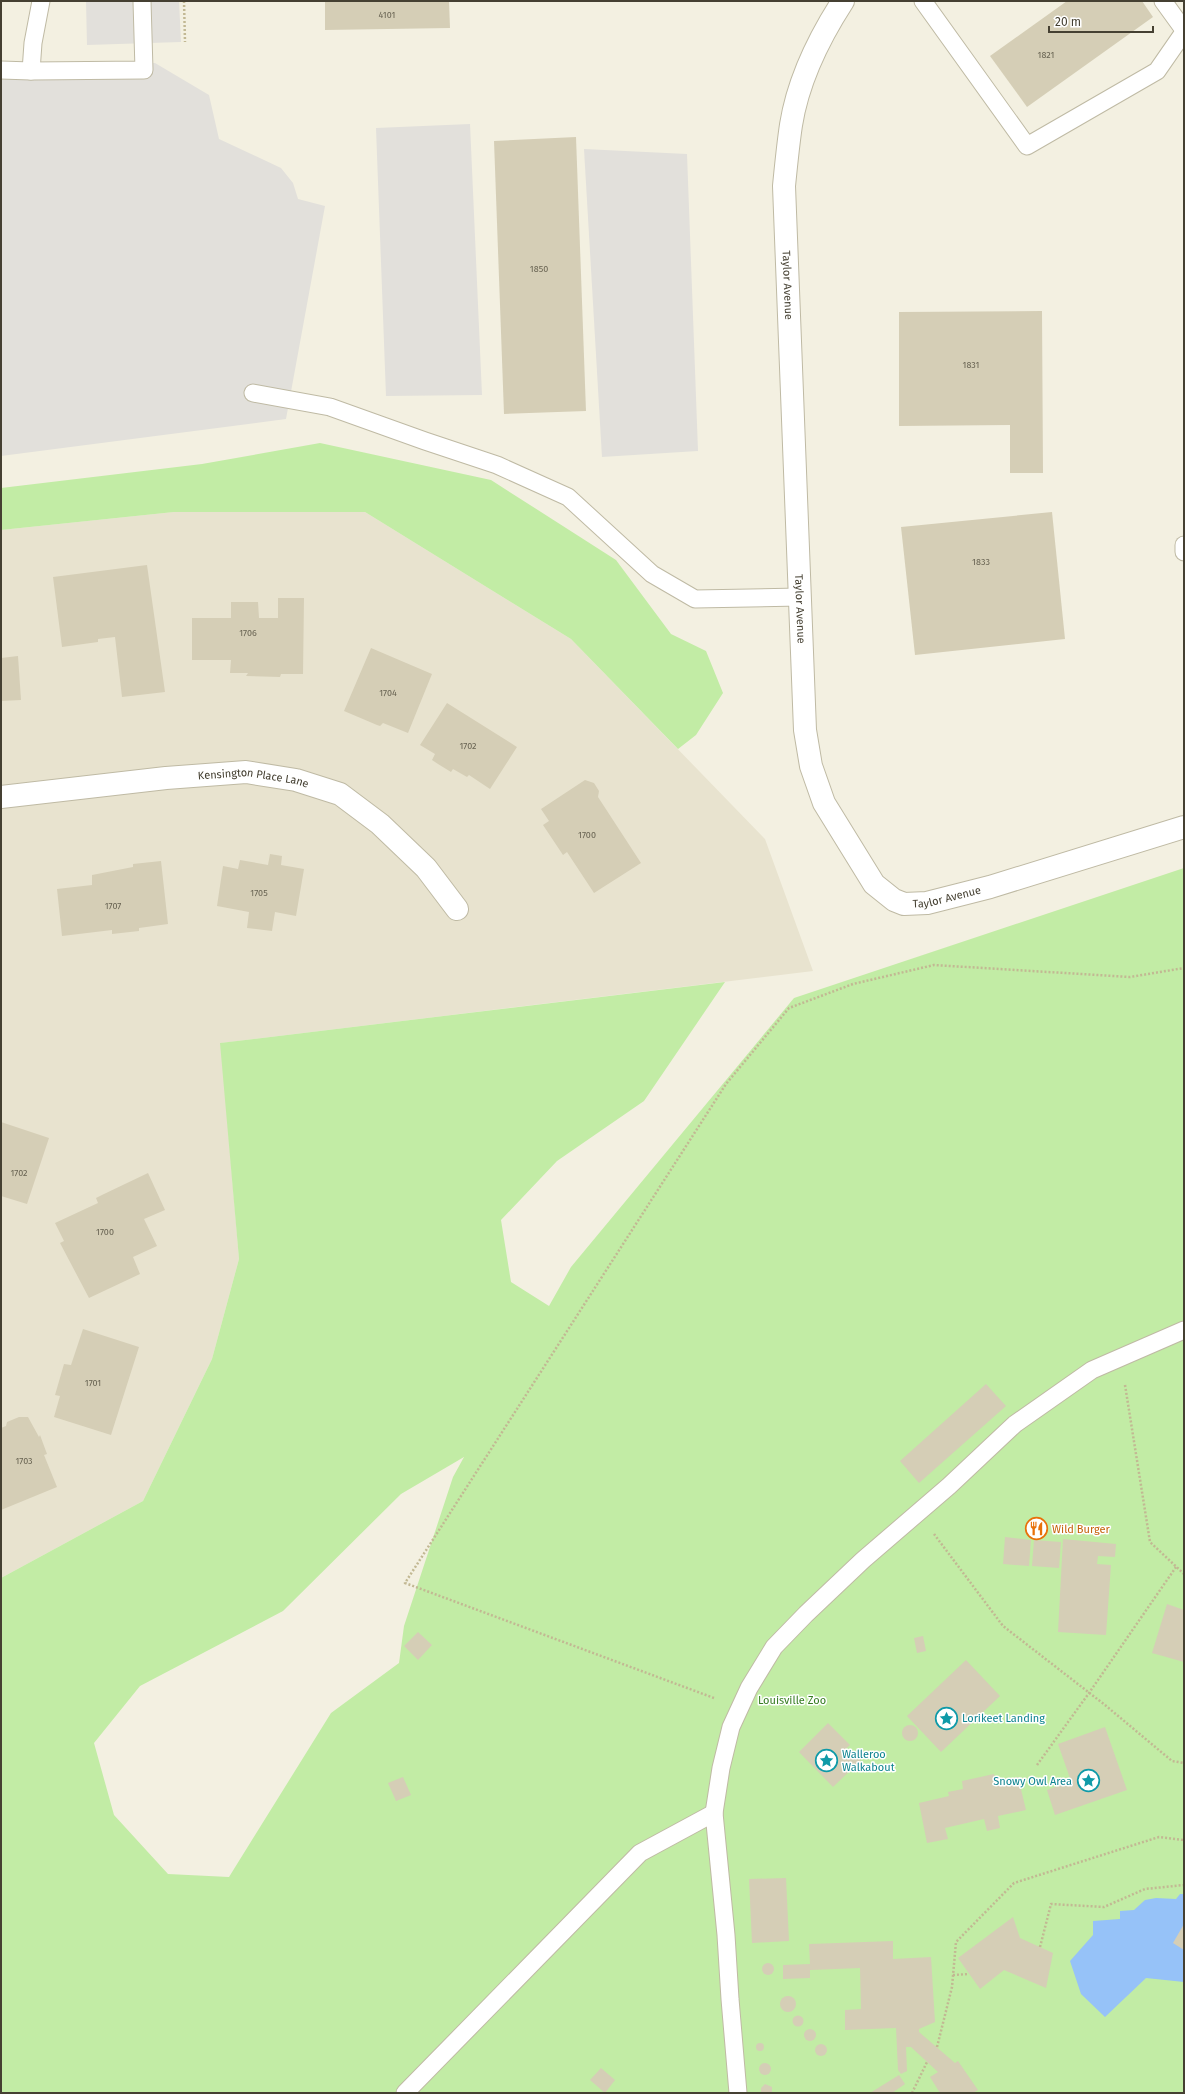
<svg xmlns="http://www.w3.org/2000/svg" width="1185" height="2094" font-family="'Fira Sans',sans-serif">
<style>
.residential{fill:#e8e3cf}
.green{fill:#c2eca5;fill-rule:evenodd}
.parking{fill:#e2e0db}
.water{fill:#96c2f8}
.building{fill:#d5ceb6}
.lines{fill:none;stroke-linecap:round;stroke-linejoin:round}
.lane-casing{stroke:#bfbaa4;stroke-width:19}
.street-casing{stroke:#bfbaa4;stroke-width:24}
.path{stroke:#c2b893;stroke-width:2.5;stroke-dasharray:2 2;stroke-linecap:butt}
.lane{stroke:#fff;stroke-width:17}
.street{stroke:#fff;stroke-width:22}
.labels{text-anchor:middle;stroke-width:3;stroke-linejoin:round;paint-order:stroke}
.number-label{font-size:9px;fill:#696453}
.street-label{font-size:11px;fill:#454032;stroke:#fff}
.food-label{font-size:11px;fill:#c56008;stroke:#fff;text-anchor:start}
.park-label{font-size:11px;fill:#357c20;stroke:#fff}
.culture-label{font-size:11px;fill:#0d838f;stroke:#fff;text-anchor:start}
</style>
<rect width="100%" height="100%" fill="#f3f0e1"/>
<polygon class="residential" points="174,512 365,512 571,639 765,839 813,971 221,1043 239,1259 212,1359 143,1501 1,1578 1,530"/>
<g class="green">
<polygon points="320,443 491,480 616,560 671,634 706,651 723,693 696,735 678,749 571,639 365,512 174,512 1,530 1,488 202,464"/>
<path d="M1184,868V2093H1V1578L143,1501L212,1359L239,1259L220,1043L725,982L644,1101L557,1161L501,1220L511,1282L549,1306L571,1267L794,998ZM464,1457L453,1477L404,1626L399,1663L331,1713L229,1877L168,1874L114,1815L94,1743L140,1686L283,1611L401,1494Z"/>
</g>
<g class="parking">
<polygon points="86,1 179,1 181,42 87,45"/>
<polygon points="155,63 209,95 219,139 281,168 293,183 298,199 325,206 286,419 1,456 1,64"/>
<polygon points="470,124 482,395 386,396 376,128"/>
<polygon points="584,149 687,154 698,451 602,457"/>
</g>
<polygon class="water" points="1180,1894 1184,1894 1184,1982 1146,1978 1105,2017 1081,1994 1070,1961 1093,1935 1093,1921 1120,1919 1120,1911 1134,1910 1145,1900 1156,1898 1176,1899"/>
<g class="building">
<polygon points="325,1 449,1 450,28 325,30"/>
<polygon points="1067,1 1142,1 1153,17 1027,107 990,56"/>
<polygon points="576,137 586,411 504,414 494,141"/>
<polygon points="1042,311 1043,473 1010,473 1010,425 899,426 899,312"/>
<polygon points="1052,512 1065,639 915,655 901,527"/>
<polygon points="147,565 165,692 122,697 115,637 98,639 98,642 62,647 53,577"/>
<polygon points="278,598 304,598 303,674 281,674 280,677 246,676 248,673 230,673 231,660 192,660 192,618 231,618 231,602 258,602 259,618 278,618"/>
<polygon points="371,648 432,674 408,733 383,723 380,726 377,725 344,711"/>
<polygon points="18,656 21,700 1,701 1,658"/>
<polygon points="447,703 517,747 490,789 469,775 467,777 453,769 451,772 438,764 432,760 435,754 420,745"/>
<polygon points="585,780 594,783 599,791 598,797 641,863 594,893 567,852 563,855 543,825 549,821 541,809"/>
<polygon points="270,854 282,856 281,865 304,869 296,916 275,912 272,931 247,928 249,912 217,906 223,866 238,869 240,860 268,865"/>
<polygon points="161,861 168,924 139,928 139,931 112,934 112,930 62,936 57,889 92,885 92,875 133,867 133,864"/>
<polygon points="1,1122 49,1138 27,1204 1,1196"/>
<polygon points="148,1173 165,1210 144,1219 157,1246 133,1257 140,1274 89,1298 60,1243 64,1241 55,1223 98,1203 96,1198 104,1194"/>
<polygon points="83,1329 139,1347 111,1435 54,1417 60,1396 55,1395 64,1364 71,1365"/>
<polygon points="986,1384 1006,1406 919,1483 900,1461"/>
<polygon points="19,1417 28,1417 39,1437 40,1435 47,1454 44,1455 57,1487 1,1510 1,1428 6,1426 7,1422"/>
<polygon points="1005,1537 1031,1540 1029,1566 1003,1564"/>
<polygon points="1063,1539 1116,1544 1115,1557 1098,1556 1097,1564 1111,1565 1106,1635 1058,1632"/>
<polygon points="1034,1540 1061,1542 1059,1568 1032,1566"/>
<polygon points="1167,1604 1184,1610 1184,1662 1152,1653"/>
<polygon points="418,1632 432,1645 418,1660 404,1646"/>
<polygon points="923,1636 926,1651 917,1653 914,1638"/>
<polygon points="966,1660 1000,1696 941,1752 907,1716"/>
<polygon points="828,1723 850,1745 842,1752 846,1757 852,1752 861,1760 833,1787 799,1752"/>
<circle cx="910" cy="1733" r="8"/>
<polygon points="1105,1727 1127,1790 1055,1815 1047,1790 1071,1781 1058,1744"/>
<polygon points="994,1774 996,1782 1018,1777 1026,1810 998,1816 1000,1828 987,1831 984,1819 945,1828 948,1839 927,1843 919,1803 949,1796 948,1792 963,1789 962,1781"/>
<polygon points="403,1777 411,1795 396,1801 388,1783"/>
<polygon points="786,1878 789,1941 752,1943 749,1879"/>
<polygon points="1013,1917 1020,1938 1053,1953 1046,1988 1004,1970 980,1989 958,1958"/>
<polygon points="1184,1924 1184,1950 1173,1943"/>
<polygon points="893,1941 893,1959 931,1957 935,2022 919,2029 919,2032 955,2063 958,2061 978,2090 973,2093 940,2093 930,2077 938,2072 911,2047 906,2047 907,2071 901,2074 898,2070 896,2028 845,2030 845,2010 861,2009 860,1968 810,1970 810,1978 783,1979 783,1965 810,1964 809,1944"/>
<circle cx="768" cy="1969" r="6"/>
<circle cx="788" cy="2004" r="8"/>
<circle cx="798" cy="2021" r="5.5"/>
<circle cx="810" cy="2035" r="6"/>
<circle cx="760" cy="2047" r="4"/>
<circle cx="821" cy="2050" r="6"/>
<circle cx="765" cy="2069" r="6"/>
<polygon points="601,2068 615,2080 605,2093 590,2080"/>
<polygon points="899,2075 905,2084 892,2093 870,2093"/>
<polygon points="765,2084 772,2087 772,2093 761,2093 761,2088"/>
</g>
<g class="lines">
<defs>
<g id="lane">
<polyline points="41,1 33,43 31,71 144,70 142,1"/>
<polyline points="923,1 1027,146 1157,71 1184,32"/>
<polyline points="1163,1 1184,30"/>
<polyline points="1,70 31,71"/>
<polyline points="253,393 330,407 425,441 497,465 568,497 652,574 695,599 800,597"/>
<polyline points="1184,545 1184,552"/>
<polyline points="405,2093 640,1853 714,1813"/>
<polyline points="738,2093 730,1999 726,1935 714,1813 721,1768 731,1727 749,1688 774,1647 806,1614 863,1560 949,1486 1015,1424 1092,1370 1184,1330"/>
</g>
<g id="street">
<path id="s1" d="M843,1C819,38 798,81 791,125C788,145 786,166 784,186L805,730L811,766L824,803L874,884L894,900L904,904L927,903L990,887L1184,827"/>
<path id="s2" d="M1,797L166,778L246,772L296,780L340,794L380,824L426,868L457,909"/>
</g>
</defs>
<use href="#lane" class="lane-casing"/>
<use href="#street" class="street-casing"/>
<g class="path">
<polyline points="184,1 185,42"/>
<polyline points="1125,1385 1150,1542 1184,1574"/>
<polyline points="934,1534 1003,1626 1105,1705 1172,1761 1184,1763"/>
<polyline points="714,1698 405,1583 726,1084 789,1008 853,984 934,965 1130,977 1184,968"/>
<polyline points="1037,1765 1089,1693 1176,1567"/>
<polyline points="1040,1947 1051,1904 1104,1907 1145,1889 1184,1885"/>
<polyline points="953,1975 969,1974"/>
<polyline points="937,2047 952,1987 956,1942 1014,1883 1159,1837 1184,1840"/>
<polyline points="912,2093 927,2062"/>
</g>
<use href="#lane" class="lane"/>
<use href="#street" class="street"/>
</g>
<defs>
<symbol id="restaurant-ring" viewBox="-11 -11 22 22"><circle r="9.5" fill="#fff" stroke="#e8710a" stroke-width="1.5"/><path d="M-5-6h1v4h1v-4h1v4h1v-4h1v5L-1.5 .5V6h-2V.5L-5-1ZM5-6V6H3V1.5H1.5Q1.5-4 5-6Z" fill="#e8710a"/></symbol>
<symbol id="sight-ring" viewBox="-11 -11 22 22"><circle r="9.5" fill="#fff" stroke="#0f9aa8" stroke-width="1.5"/><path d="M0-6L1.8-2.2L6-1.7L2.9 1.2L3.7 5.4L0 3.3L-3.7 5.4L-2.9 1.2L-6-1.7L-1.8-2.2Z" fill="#0f9aa8"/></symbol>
</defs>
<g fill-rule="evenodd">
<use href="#restaurant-ring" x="1024" y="1516" width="25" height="25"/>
<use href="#sight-ring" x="934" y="1706" width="25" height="25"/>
<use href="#sight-ring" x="814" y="1748" width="25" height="25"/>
<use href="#sight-ring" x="1076" y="1768" width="25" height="25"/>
</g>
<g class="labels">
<g class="number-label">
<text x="387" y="18">4101</text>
<text x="1046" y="58">1821</text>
<text x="539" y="272">1850</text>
<text x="971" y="368">1831</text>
<text x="981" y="565">1833</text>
<text x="248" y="636">1706</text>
<text x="388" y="696">1704</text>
<text x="468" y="749">1702</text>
<text x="587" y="838">1700</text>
<text x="259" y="896">1705</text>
<text x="113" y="909">1707</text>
<text x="19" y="1176">1702</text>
<text x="105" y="1235">1700</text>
<text x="93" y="1386">1701</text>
<text x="24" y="1464">1703</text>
</g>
<g class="street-label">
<text dy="4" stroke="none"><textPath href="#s1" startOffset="296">Taylor Avenue</textPath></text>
<text dy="4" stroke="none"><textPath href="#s1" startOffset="620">Taylor Avenue</textPath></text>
<text dy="4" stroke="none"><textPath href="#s2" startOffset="254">Kensington Place Lane</textPath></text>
<text dy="4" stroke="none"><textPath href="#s1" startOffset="992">Taylor Avenue</textPath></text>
</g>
<g class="food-label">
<text x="1052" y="1533">Wild Burger</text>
</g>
<g class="park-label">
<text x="792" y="1704">Louisville Zoo</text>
</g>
<g class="culture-label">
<text x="962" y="1722">Lorikeet Landing</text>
<text x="842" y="1758">Walleroo<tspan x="842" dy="13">Walkabout</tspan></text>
<text x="1072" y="1785" text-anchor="end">Snowy Owl Area</text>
</g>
</g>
<rect width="1185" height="2094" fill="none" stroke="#454032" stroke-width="4"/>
<path d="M1049 26v6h104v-6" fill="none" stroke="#454032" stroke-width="2"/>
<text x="1055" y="26" font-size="12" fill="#454032" stroke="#ffffff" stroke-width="3" paint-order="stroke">20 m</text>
</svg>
